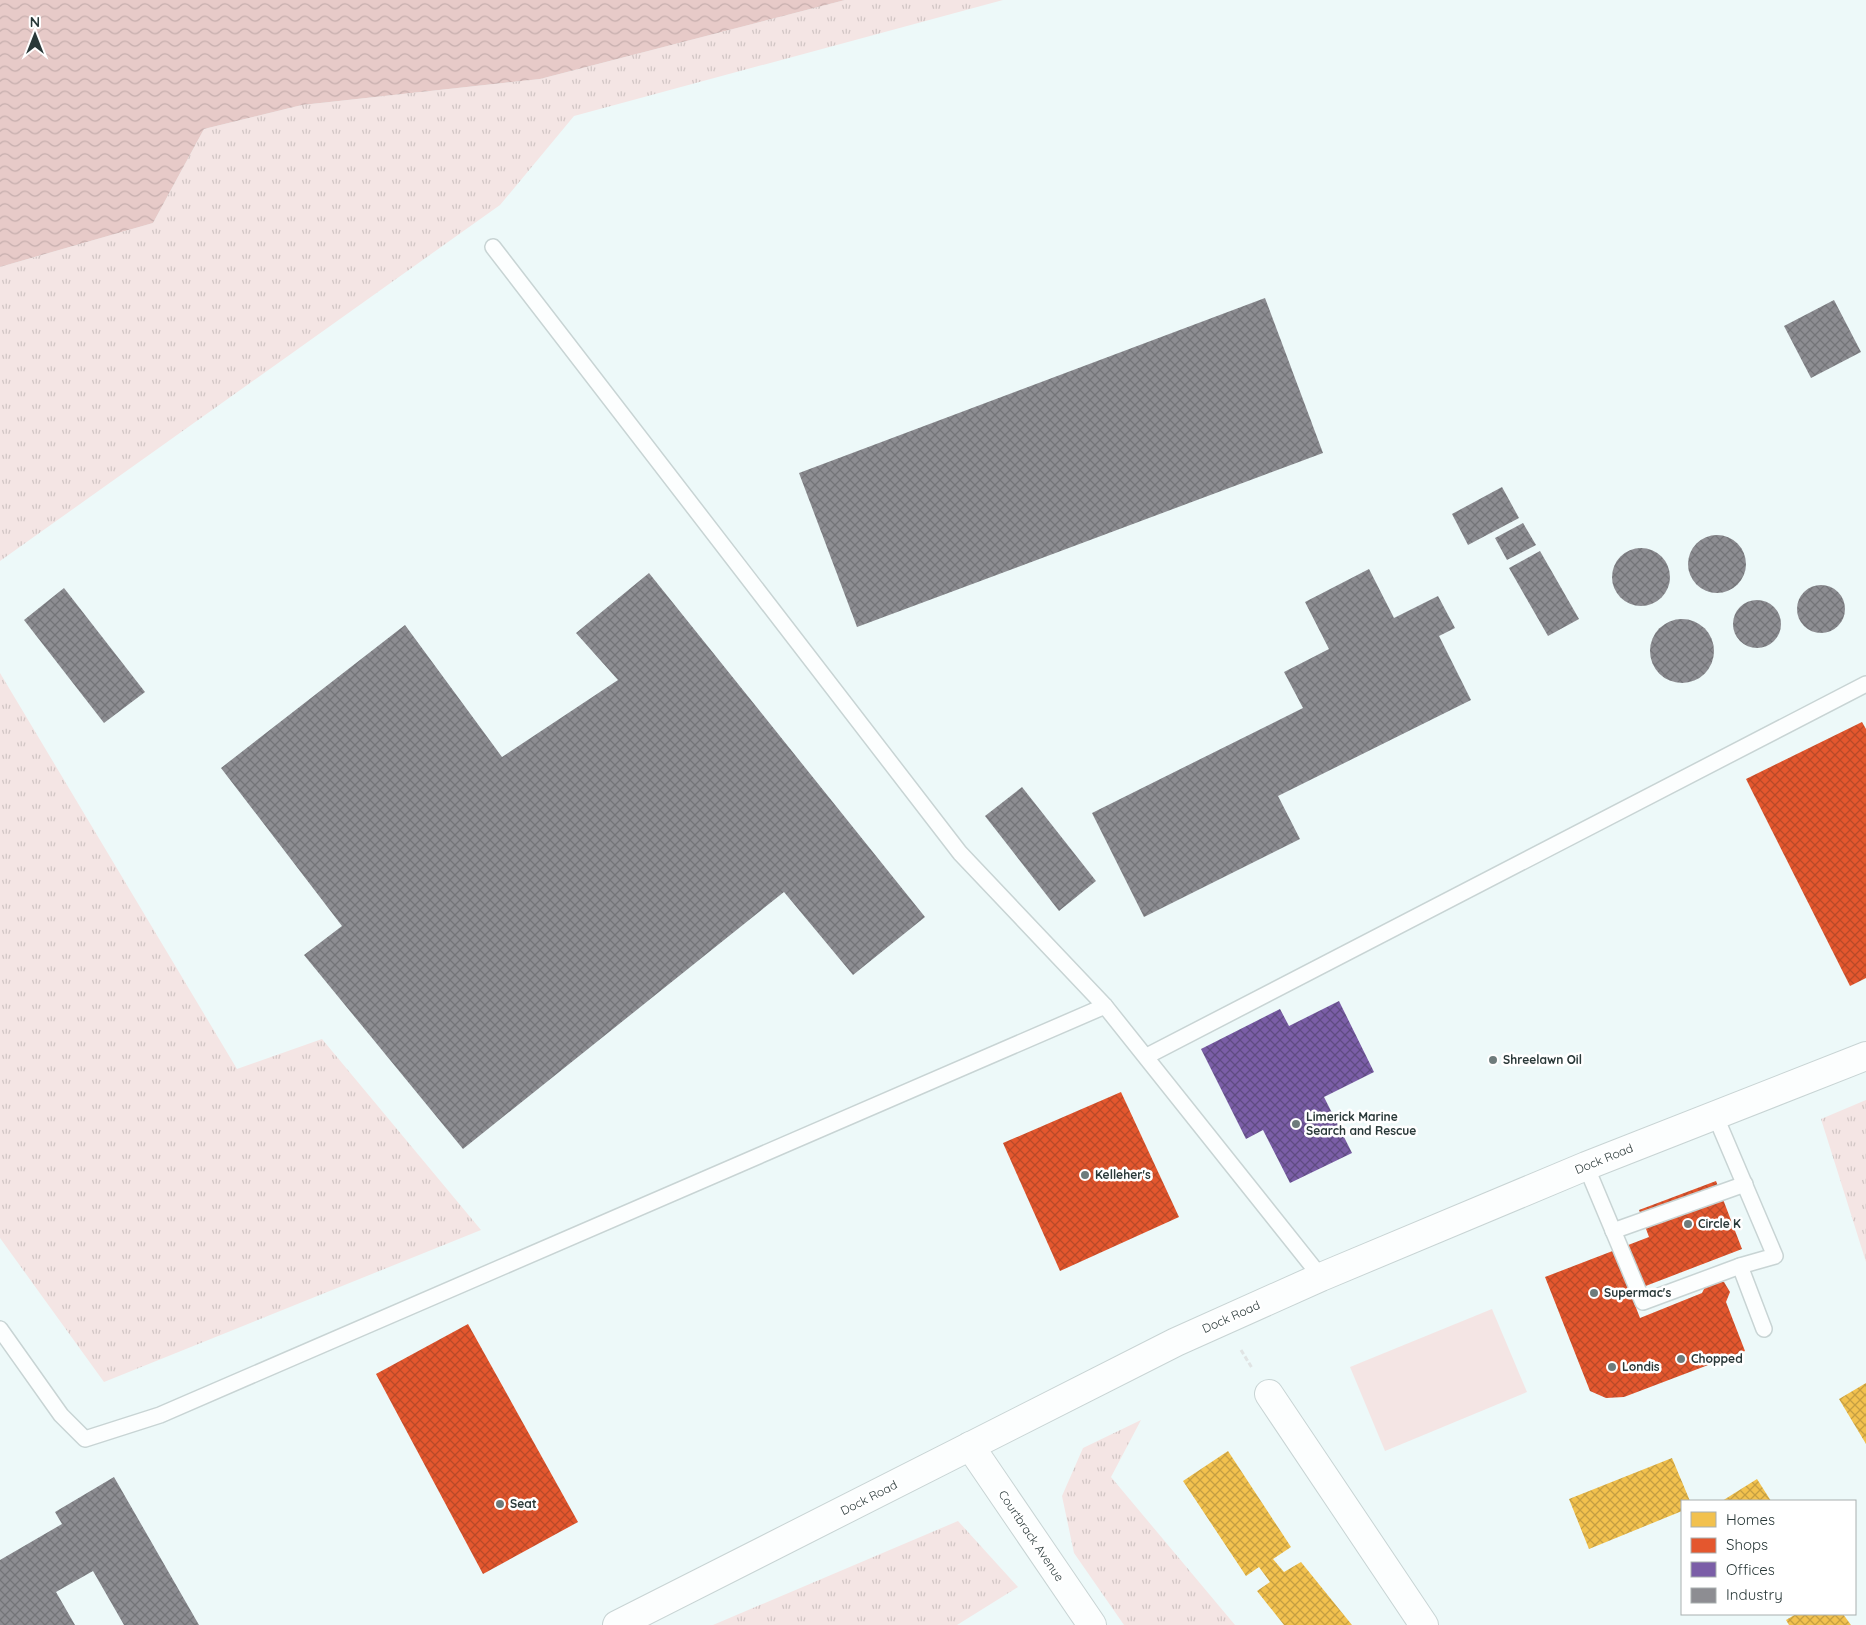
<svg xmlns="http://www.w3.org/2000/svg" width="1866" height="1625" font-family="Quicksand,sans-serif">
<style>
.grass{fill:url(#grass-tufts)}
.pitch{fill:#f4e5e4}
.water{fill:url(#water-waves)}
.homes{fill:url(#homes-cross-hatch)}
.shops{fill:url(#shops-cross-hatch)}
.offices{fill:url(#offices-cross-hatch)}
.industry{fill:url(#industry-cross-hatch)}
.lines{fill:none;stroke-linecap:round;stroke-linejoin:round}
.service-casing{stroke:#c8d4d4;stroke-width:18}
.minor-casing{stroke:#c8d4d4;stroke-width:30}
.tertiary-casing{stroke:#c8d4d4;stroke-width:30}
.secondary-casing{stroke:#c8d4d4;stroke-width:30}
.path{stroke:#e0e4e4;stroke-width:3;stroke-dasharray:5 2.5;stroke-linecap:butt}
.service{stroke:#fcfefe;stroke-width:15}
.minor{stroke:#fcfefe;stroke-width:28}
.tertiary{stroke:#fcfefe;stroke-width:28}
.secondary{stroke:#fcfefe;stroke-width:28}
.poi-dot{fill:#6e7c7c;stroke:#fff;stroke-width:2}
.labels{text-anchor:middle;stroke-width:5;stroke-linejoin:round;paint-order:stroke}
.poi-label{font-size:12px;font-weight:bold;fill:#293838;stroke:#fff;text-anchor:start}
.street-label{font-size:12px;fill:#293838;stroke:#fff}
</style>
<defs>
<pattern id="grass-tufts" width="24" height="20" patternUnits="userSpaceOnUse" patternTransform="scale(1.25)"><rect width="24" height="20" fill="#f4e5e4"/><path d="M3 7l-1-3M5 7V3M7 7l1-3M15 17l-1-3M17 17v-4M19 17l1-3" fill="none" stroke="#d1c5c4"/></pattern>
<pattern id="water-waves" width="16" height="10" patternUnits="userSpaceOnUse" patternTransform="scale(1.25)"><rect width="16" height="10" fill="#e7cac8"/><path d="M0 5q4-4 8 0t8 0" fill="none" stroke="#c6aead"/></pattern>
<pattern id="homes-cross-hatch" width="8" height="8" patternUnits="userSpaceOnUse" patternTransform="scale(1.25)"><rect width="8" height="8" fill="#f2c14e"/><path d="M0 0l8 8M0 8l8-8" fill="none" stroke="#c49e42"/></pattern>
<pattern id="shops-cross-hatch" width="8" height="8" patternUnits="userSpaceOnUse" patternTransform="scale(1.25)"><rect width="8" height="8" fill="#e4572e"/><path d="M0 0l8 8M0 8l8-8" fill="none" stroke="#b94928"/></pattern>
<pattern id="offices-cross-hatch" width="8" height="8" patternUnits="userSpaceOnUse" patternTransform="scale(1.25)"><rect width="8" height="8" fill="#7b5ea7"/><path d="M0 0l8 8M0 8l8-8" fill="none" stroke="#5f4b82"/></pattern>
<pattern id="industry-cross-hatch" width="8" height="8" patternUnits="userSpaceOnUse" patternTransform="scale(1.25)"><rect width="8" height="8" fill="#8d8d92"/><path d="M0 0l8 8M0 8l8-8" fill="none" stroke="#737478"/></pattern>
</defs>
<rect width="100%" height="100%" fill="#edf9f9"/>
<g class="grass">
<polygon points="845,0 1003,0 574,116 500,205 0,561 0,267 153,223 204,129 302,105 540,79"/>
<polygon points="0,673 237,1069 322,1039 481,1230 104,1382 0,1238"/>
<polygon points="1866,1100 1866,1262 1821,1119"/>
<polygon points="1141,1420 1111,1477 1235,1625 1124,1625 1074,1553 1062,1496 1083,1448"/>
<polygon points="958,1521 1018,1587 957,1625 713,1625"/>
</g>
<polygon class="pitch" points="1492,1309 1527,1392 1385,1451 1350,1367"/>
<polygon class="water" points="0,0 845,0 540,79 302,105 204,129 153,223 0,267"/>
<g class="homes">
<polygon points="1866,1383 1866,1444 1839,1399"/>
<polygon points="1228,1451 1291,1547 1273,1559 1284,1572 1301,1562 1352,1625 1284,1625 1257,1591 1270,1582 1259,1567 1246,1576 1183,1481"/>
<polygon points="1672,1458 1690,1501 1682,1501 1682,1511 1589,1549 1569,1499"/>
<polygon points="1757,1479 1771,1501 1722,1501"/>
<polygon points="1796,1614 1843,1614 1851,1625 1789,1625 1786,1620"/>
</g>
<g class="shops">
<polygon points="1862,722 1866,729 1866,978 1850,986 1746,779"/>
<polygon points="1121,1092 1179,1217 1060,1271 1003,1143"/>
<polygon points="1716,1181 1742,1249 1630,1292 1640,1318 1702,1293 1707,1283 1716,1280 1724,1282 1730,1292 1726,1302 1745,1351 1624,1397 1606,1398 1590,1391 1545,1277 1649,1237 1639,1210"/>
<polygon points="468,1324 578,1522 483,1574 376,1374"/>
</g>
<polygon class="offices" points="1339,1001 1374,1072 1324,1097 1352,1153 1290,1183 1263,1130 1246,1139 1201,1049 1280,1009 1289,1026"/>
<g class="industry">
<polygon points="1265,298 1323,453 857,627 799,473"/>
<polygon points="1834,300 1861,352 1811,378 1784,326"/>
<polygon points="1502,487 1519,518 1468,545 1452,514"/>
<polygon points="1523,523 1536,545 1507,560 1495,538"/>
<circle cx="1717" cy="564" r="29"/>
<circle cx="1641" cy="577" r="29"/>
<polygon points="1540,551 1579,619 1548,636 1509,568"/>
<polygon points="1369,569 1394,618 1438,596 1455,628 1439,636 1471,700 1278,796 1300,839 1144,917 1092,813 1303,708 1284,672 1329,649 1305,602"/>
<polygon points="649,573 925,917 853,975 784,892 463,1149 304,955 342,926 221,768 405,625 502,757 618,680 576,633"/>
<circle cx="1821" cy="609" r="24"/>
<polygon points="64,588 145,692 104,723 24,620"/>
<circle cx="1757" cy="624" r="24"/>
<circle cx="1682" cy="651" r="32"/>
<polygon points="1022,787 1096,881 1059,911 985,816"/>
<polygon points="114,1477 199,1625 124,1625 93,1571 56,1592 75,1625 0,1625 0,1560 62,1524 55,1512"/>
</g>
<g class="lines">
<defs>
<g id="service">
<polyline points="493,247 960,853 1105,1006 1321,1277"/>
<polyline points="1147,1056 1866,684"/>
<polyline points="1715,1115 1775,1256 1740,1266 1764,1329"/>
<polyline points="1586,1166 1643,1302 1740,1266"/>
<polyline points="1613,1231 1745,1184"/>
<polyline points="0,1329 61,1415 85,1439 160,1415 1105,1006"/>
</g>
<polyline id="minor" points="1269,1394 1424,1625"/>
<polyline id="tertiary" points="970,1446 1092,1625"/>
<polyline id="secondary" points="617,1625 1176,1342 1321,1277 1586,1166 1866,1056"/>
</defs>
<use href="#service" class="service-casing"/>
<use href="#minor" class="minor-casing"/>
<use href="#tertiary" class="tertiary-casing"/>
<use href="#secondary" class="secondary-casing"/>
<polyline class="path" points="1241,1350 1252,1368"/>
<use href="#service" class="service"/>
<use href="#minor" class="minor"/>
<use href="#tertiary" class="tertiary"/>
<use href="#secondary" class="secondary"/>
</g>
<g class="poi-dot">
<circle cx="1493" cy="1060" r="5"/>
<circle cx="1296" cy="1124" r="5"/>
<circle cx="1085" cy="1175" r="5"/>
<circle cx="1688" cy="1224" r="5"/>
<circle cx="1594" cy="1293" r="5"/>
<circle cx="1681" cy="1359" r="5"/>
<circle cx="1612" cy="1367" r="5"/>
<circle cx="500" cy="1504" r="5"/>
</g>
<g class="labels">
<g class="poi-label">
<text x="1503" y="1064">Shreelawn Oil</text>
<text x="1306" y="1121">Limerick Marine<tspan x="1306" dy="14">Search and Rescue</tspan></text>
<text x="1095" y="1179">Kelleher's</text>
<text x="1698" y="1228">Circle K</text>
<text x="1604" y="1297">Supermac's</text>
<text x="1691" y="1363">Chopped</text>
<text x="1622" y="1371">Londis</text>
<text x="510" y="1508">Seat</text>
</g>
<g class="street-label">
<text transform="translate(1604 1159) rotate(-22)" y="4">Dock Road</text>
<text transform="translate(1231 1317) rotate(-24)" y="4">Dock Road</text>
<text transform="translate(869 1498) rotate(-27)" y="4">Dock Road</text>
<text transform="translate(1031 1536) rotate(56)" y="4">Courtbrack Avenue</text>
</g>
</g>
<rect x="1681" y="1500" width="175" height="115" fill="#ffffff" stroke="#a9afaf"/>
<rect x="1691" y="1512" width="25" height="15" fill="#f2c14e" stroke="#a9afaf"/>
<text x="1726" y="1525" font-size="15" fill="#293838">Homes</text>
<rect x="1691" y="1538" width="25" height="15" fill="#e4572e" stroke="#a9afaf"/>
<text x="1726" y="1550" font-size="15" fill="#293838">Shops</text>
<rect x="1691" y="1562" width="25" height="15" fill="#7b5ea7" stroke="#a9afaf"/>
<text x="1726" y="1575" font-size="15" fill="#293838">Offices</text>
<rect x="1691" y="1588" width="25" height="15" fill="#8d8d92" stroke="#a9afaf"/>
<text x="1726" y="1600" font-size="15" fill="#293838">Industry</text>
<g transform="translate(35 35)" stroke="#ffffff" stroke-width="4" paint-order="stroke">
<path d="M0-4L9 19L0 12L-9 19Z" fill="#293838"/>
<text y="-8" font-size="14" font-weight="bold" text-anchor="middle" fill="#293838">N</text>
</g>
</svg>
